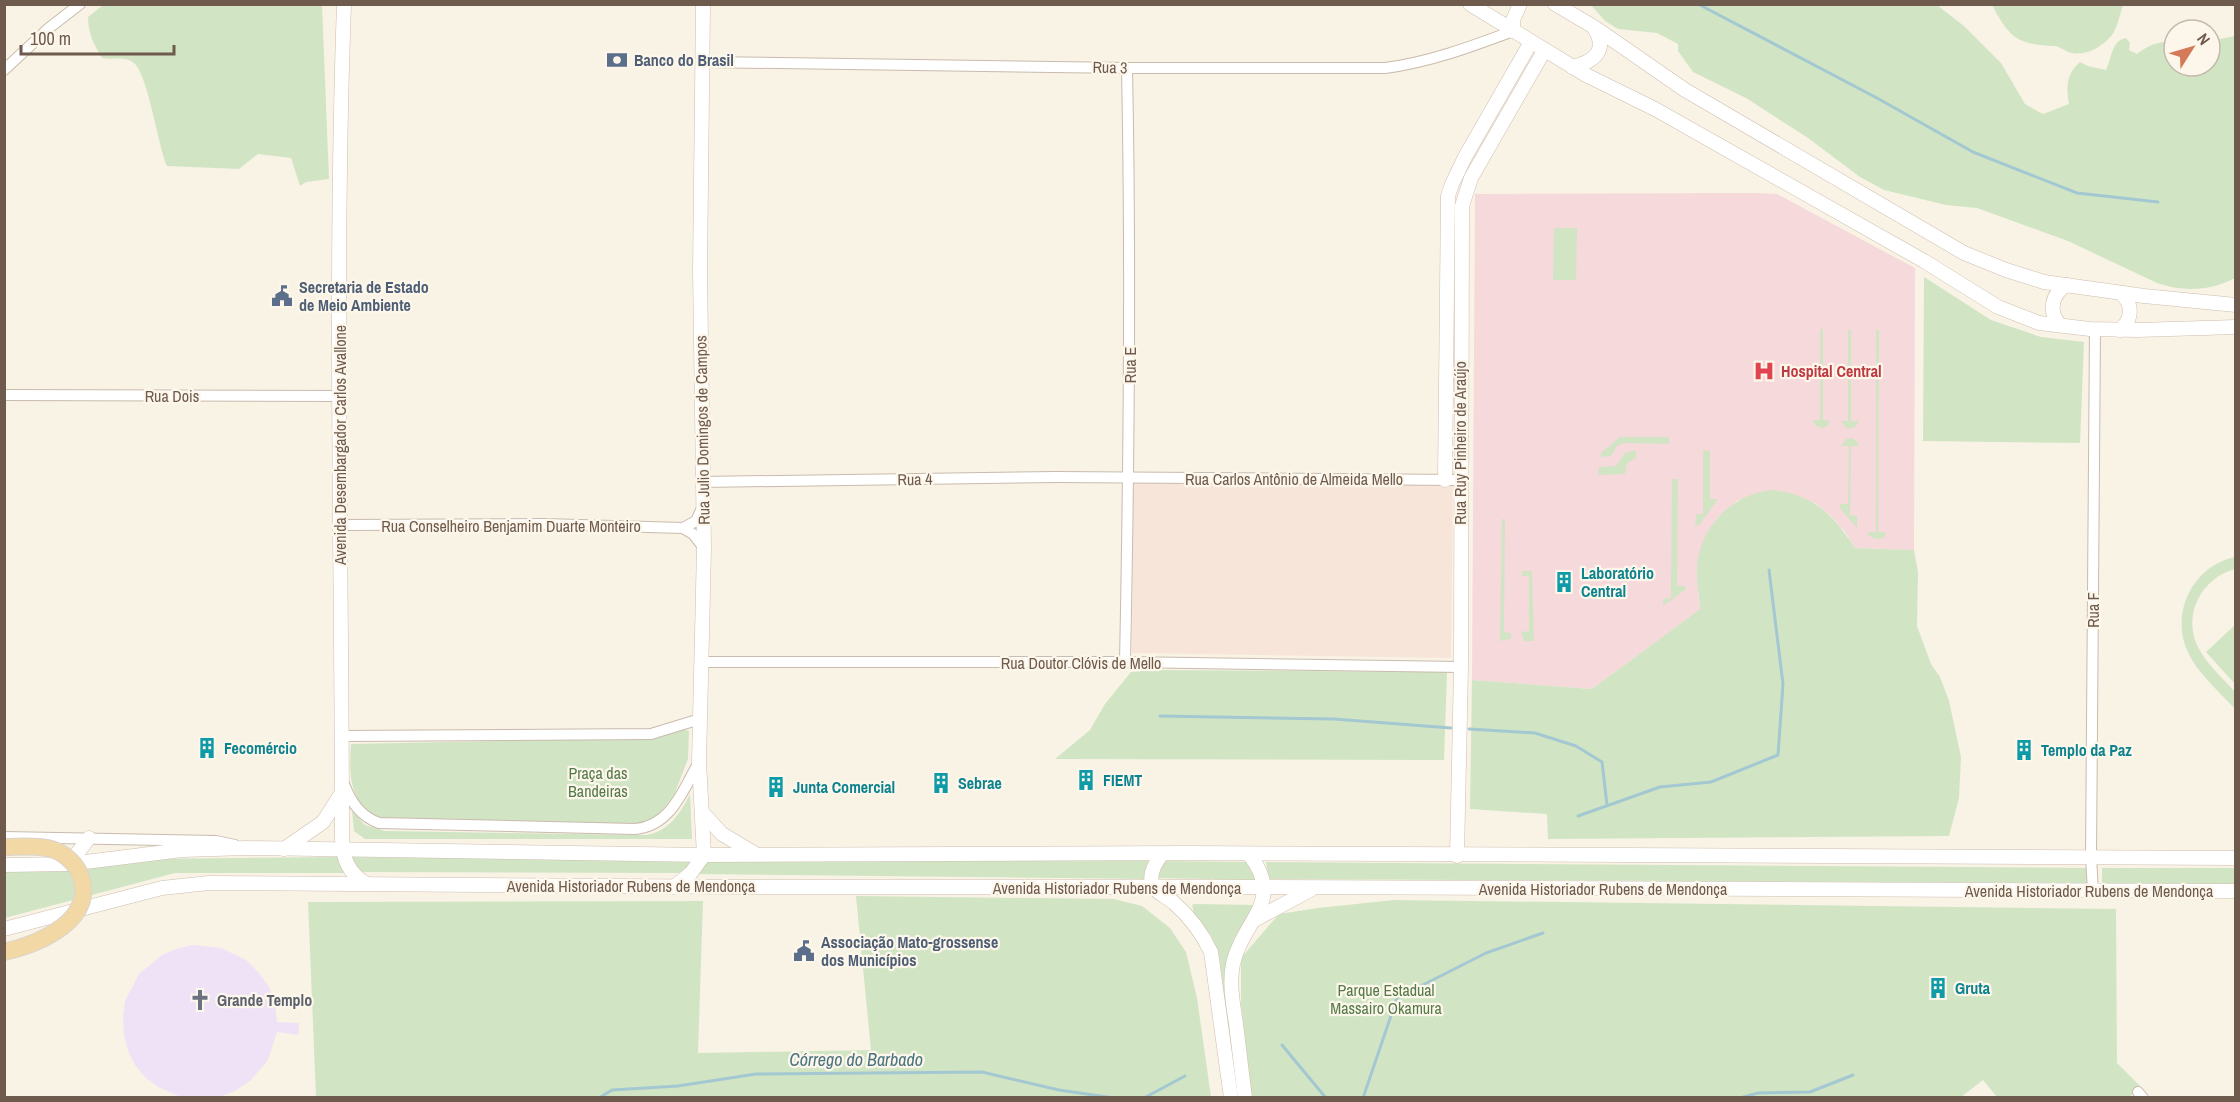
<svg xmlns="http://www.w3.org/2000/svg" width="2240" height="1102" font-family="'Archivo Narrow',sans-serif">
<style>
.commercial{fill:#f8e5da}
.education{fill:#efe2f6}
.medical{fill:#f6d9db}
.green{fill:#d1e5c5}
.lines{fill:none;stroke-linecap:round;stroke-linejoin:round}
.stream{stroke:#a4c8d1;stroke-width:3}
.street-casing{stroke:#c9bbad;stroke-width:12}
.secondary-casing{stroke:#cebdae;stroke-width:15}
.street{stroke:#fff;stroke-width:10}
.secondary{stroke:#fff;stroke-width:14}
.primary-bridge-casing{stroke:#dad4d1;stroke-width:18;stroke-linecap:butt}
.primary-bridge{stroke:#f1d8a5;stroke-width:16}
.labels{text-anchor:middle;stroke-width:4.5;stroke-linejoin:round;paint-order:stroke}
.service-label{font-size:16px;font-weight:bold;fill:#4e5e75;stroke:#fdf7eb;text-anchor:start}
.street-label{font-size:16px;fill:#6f5b4d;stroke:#fdf7eb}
.health-label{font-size:16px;font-weight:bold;fill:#be3a42;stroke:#fdf7eb;text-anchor:start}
.culture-label{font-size:16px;font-weight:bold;fill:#0d838f;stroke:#fdf7eb;text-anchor:start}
.park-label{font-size:16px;fill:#557a4a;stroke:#fdf7eb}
.worship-label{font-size:16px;font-weight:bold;fill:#5b616d;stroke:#fdf7eb;text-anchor:start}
.water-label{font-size:18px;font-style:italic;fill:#4a7480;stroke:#fdf7eb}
</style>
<rect width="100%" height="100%" fill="#f9f3e5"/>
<polygon class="commercial" points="1133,479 1453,484 1451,658 1132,653"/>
<polygon class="education" points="193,945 221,948 246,960 260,974 270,989 275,1003 277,1022 299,1023 298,1035 277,1032 268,1060 250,1081 235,1091 219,1097 181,1097 158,1087 146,1078 135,1065 128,1051 124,1035 123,1016 125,1001 139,974 162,955 176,949"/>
<polygon class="medical" points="1757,193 1777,194 1915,268 1914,550 1855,548 1845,532 1830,515 1815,503 1738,500 1716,519 1698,590 1700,609 1592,689 1472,680 1475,194"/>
<g class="green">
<path d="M103,5H322L329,179L306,182L300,186L291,158L258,154L239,169L167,166C158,145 148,75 134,63C125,56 113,60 102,58C94,45 88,33 88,17Z"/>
<path d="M1591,5H1937L1964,26L2001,63L2025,104L2043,114L2069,104C2066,87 2066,74 2080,62L2088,66L2106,70C2112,58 2111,41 2126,38L2130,43L2129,50L2137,54C2149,45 2159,41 2174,42V66H2210V41L2235,36V278C2211,291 2183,292 2157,283L2068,241L1977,208L1946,205L1884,190L1860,177L1808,138L1746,98L1693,72L1678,51V44L1657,33L1618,29L1605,21Z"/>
<path d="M1992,5H2123C2120,13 2118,27 2112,35C2103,46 2087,56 2072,53C2066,52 2061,47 2055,46C2017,45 2009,37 1992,5Z"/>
<polygon points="1554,228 1577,228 1576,280 1553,280"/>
<polygon points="1924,277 1991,320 2041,337 2084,342 2080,443 1923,441"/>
<polygon points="1820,329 1823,329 1823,420 1830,421 1826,427 1821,428 1815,425 1813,420 1820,420"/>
<path d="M1848,330H1851V421H1859C1857,428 1851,429 1846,428L1841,421H1848Z"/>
<polygon points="1876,330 1879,330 1878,532 1886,533 1884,538 1876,539 1868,535 1868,532 1876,532"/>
<polygon points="1620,437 1669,437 1669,444 1624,443 1617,446 1611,456 1601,457 1601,453"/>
<polygon points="1852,438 1857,441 1859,446 1851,446 1850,515 1857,516 1857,528 1840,508 1840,504 1848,504 1849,446 1841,446 1846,439"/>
<polygon points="1636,450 1636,458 1627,463 1625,474 1598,475 1599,467 1616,466 1625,453"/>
<polygon points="1703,450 1710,451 1710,499 1718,499 1699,525 1695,525 1696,514 1703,514"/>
<polygon points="1672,479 1678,479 1677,586 1685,586 1685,590 1663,606 1663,599 1671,598"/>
<path d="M1773,490C1814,495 1833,514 1855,548L1914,550L1918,572L1917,626L1931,664L1940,677L1949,701L1961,757L1959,798L1949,836L1548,839L1547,814L1470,809L1472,680L1592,689L1700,609C1699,595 1696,581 1697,567C1700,526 1733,493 1773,490Z"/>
<polygon points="1502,519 1505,519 1504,632 1511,633 1511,639 1500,641"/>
<path d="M2235,557V569C2202,578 2183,613 2197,645C2205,663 2223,678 2235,692V709C2220,692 2197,673 2188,652C2170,612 2193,566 2235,557Z"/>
<polygon points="1522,571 1532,571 1534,641 1524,641 1521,632 1529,631 1529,576 1522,576"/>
<polygon points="2235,625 2235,684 2206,652"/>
<polygon points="1154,670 1447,672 1444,760 1055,759 1090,730 1105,704 1131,672"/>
<path d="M682,729L689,731L688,759L674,795L656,818L645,825L379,820C349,800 349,777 351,744L649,738Z"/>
<path d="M690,794L692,839H365L354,831L352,811L365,825L385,831L646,835C668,832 681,813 690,794Z"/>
<polygon points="341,857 345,873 175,873 5,918 4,870 141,859"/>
<polygon points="352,857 696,860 682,873 362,872 358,871"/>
<polygon points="706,859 1148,861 1149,879 696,874"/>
<polygon points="1160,861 1250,862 1259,880 1154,878"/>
<polygon points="1266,862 2086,868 2087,883 1268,879"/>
<polygon points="2102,868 2235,868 2235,884 2102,883"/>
<polygon points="856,896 1114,899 1142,906 1170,928 1186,952 1197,998 1211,1097 316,1097 308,902 703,901 698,1053 871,1050"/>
<polygon points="1394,900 2116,909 2117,1063 2141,1087 2128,1098 1997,1097 1983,1080 1960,1098 1252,1097 1241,1004 1241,958 1279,914 1318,908"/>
<polygon points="1195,904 1256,905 1237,937 1238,1095 1231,1057 1220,961 1211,935 1194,913 1192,905"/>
</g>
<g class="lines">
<g class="stream">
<polyline points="1698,4 1877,98 1973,152 2077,193 2158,202"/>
<polyline points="1160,716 1334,719 1451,728"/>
<polyline points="1469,729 1535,733 1576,746 1602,762 1607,805"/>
<polyline points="1578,816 1660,787 1711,782 1778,755 1783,684 1769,570"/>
<polyline points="1282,1045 1326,1098"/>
<polyline points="599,1098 612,1090 678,1086 756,1074 982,1072 1059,1090 1114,1098"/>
<polyline points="1144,1098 1185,1076"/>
<polyline points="1363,1098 1397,998 1486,953 1543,933"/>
<polyline points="1740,1098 1758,1093 1810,1092 1853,1075"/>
</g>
<defs>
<g id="street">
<path d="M702,62L1127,68H1385C1430,62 1470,47 1513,31"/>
<polyline points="4,70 49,28 80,4"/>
<polyline points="4,395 339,396"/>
<polyline points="702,482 1056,477 1460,480"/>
<polyline points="340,525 544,524 683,528 696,521 702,508"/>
<polyline points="683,528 693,534 704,548"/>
<polyline points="700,662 1125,662 1461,667"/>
<path d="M1125,662C1129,464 1131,266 1127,68"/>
<polyline points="341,736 651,734 700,719"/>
<path d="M344,784C351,802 360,816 379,823L635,829C671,826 683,790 699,762"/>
<polyline points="4,837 216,841 235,845"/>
<polyline points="2093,891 2091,857 2095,329"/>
<polyline points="2138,1092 2143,1098"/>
</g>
<g id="secondary">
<path d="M344,4C334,282 342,561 342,839C343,859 348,872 365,883"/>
<polyline points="1470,4 1586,75 1655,109 1924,261 1998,307 2039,323 2090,329 2138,330 2236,327"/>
<polyline points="1555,4 1594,27 1685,90 1964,253 2006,270 2044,282 2144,296 2236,305"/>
<polyline points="1513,31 1513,20 1520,4"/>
<path d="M1572,67C1594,62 1609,50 1594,28"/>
<path d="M2060,325C2048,312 2051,294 2067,285"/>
<path d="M2120,330C2133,319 2133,304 2121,293"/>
<polyline points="1445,480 1448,196 1452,184 1465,157 1531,42"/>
<polyline points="702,812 722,834 754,853"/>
<polyline points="284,849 323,822 341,794"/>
<path d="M1162,854C1155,863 1146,877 1155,889C1159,894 1169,898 1174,903C1190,917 1202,933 1211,952L1231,1098"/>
<polyline points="1457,856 1461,667 1462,206 1471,178 1544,51"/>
<polyline points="69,864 89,838"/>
<polyline points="4,865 69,864 182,850 247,848 704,855 1188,853 2236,858"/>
<polyline points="674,887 691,873 704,855 699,762 704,548 700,271 703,4"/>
<polyline points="1256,919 1312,889"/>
<polyline points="4,929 162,888 209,883 756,887 1265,887 2236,891"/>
<path d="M1245,1098C1242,1073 1239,1048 1236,1024C1233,1004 1229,983 1233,964C1243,919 1286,902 1249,854"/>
</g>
</defs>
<use href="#street" class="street-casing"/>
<use href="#secondary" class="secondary-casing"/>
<use href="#street" class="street"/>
<use href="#secondary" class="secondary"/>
<defs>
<path id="primary-bridge" d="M4,847C19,847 37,845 51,849C63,852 74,862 79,872C100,919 39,944 4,952"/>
</defs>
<use href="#primary-bridge" class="primary-bridge-casing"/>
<use href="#primary-bridge" class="primary-bridge"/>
</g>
<defs>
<symbol id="bank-bare" viewBox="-9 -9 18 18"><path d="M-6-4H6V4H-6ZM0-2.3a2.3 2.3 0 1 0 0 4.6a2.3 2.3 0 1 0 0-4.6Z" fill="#5c6f8a" stroke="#fdf7eb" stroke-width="2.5" paint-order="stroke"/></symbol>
<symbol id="civic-bare" viewBox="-9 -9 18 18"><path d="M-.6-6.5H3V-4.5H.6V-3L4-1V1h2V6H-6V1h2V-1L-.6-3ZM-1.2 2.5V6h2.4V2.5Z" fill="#5c6f8a" stroke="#fdf7eb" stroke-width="2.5" paint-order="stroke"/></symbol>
<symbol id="hospital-bare" viewBox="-9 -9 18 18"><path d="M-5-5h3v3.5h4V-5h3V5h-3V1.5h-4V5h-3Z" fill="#e0444e" stroke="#fdf7eb" stroke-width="2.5" paint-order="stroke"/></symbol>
<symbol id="building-bare" viewBox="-9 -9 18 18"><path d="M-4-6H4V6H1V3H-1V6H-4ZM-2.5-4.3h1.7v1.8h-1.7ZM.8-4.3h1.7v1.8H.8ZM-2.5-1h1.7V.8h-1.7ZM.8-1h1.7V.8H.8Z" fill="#0f9aa8" stroke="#fdf7eb" stroke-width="2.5" paint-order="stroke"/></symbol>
<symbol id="church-bare" viewBox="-9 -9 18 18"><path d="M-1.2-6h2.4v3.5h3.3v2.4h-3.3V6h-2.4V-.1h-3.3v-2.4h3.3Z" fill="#6b7280" stroke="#fdf7eb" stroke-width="2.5" paint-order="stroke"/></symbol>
</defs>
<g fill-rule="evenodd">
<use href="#bank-bare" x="602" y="45" width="30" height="30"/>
<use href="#civic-bare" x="267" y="281" width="30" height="30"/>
<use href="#hospital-bare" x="1749" y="356" width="30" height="30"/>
<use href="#building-bare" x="1549" y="567" width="30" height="30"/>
<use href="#building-bare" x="192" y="733" width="30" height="30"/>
<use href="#building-bare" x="2009" y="735" width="30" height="30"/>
<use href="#building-bare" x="1071" y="765" width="30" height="30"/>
<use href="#building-bare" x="926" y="768" width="30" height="30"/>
<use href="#building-bare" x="761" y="772" width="30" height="30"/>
<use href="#civic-bare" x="789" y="936" width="30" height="30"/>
<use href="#building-bare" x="1923" y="973" width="30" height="30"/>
<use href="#church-bare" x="185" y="985" width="30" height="30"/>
</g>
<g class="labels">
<g class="service-label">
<text x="634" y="66">Banco do Brasil</text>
<text x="299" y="293">Secretaria de Estado<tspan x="299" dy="18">de Meio Ambiente</tspan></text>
<text x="821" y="948">Associação Mato-grossense<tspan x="821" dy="18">dos Municípios</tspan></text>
</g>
<g class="street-label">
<text transform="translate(1110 67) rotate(1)" y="6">Rua 3</text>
<text transform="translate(1130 365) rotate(-90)" y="6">Rua E</text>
<text x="172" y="402">Rua Dois</text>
<text transform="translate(702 430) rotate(-91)" y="6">Rua Julio Domingos de Campos</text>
<text transform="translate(1460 443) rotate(-90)" y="6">Rua Ruy Pinheiro de Araújo</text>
<text transform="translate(340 445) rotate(-90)" y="6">Avenida Desembargador Carlos Avallone</text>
<text transform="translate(915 479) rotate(-1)" y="6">Rua 4</text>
<text x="1294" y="485">Rua Carlos Antônio de Almeida Mello</text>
<text x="511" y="532">Rua Conselheiro Benjamim Duarte Monteiro</text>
<text transform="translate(2093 610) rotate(-90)" y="6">Rua F</text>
<text x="1081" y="669">Rua Doutor Clóvis de Mello</text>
<text x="631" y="892">Avenida Historiador Rubens de Mendonça</text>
<text x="1117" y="894">Avenida Historiador Rubens de Mendonça</text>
<text x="1603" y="895">Avenida Historiador Rubens de Mendonça</text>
<text x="2089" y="897">Avenida Historiador Rubens de Mendonça</text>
</g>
<g class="health-label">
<text x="1781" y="377">Hospital Central</text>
</g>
<g class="culture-label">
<text x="1581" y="579">Laboratório<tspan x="1581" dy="18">Central</tspan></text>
<text x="224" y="754">Fecomércio</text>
<text x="2041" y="756">Templo da Paz</text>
<text x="1103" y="786">FIEMT</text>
<text x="958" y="789">Sebrae</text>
<text x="793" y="793">Junta Comercial</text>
<text x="1955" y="994">Gruta</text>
</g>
<g class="park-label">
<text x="598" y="779">Praça das<tspan x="598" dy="18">Bandeiras</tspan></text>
<text x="1386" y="996">Parque Estadual<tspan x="1386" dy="18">Massairo Okamura</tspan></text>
</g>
<g class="worship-label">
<text x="217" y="1006">Grande Templo</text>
</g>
<g class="water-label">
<text x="856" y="1066">Córrego do Barbado</text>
</g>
</g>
<rect width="2240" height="1102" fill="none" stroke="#6f5b4d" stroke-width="12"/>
<g transform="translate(2192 48) rotate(53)"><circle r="28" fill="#fdf7eb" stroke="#c4b9ac" stroke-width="1.5"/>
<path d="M0-4.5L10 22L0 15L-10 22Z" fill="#d57a58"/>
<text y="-9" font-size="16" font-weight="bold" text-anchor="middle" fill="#6f5b4d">N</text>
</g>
<path d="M21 45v9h153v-9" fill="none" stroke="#6f5b4d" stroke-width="3"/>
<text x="30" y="45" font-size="18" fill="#6f5b4d" stroke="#fdf7eb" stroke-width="4.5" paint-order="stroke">100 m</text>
</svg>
